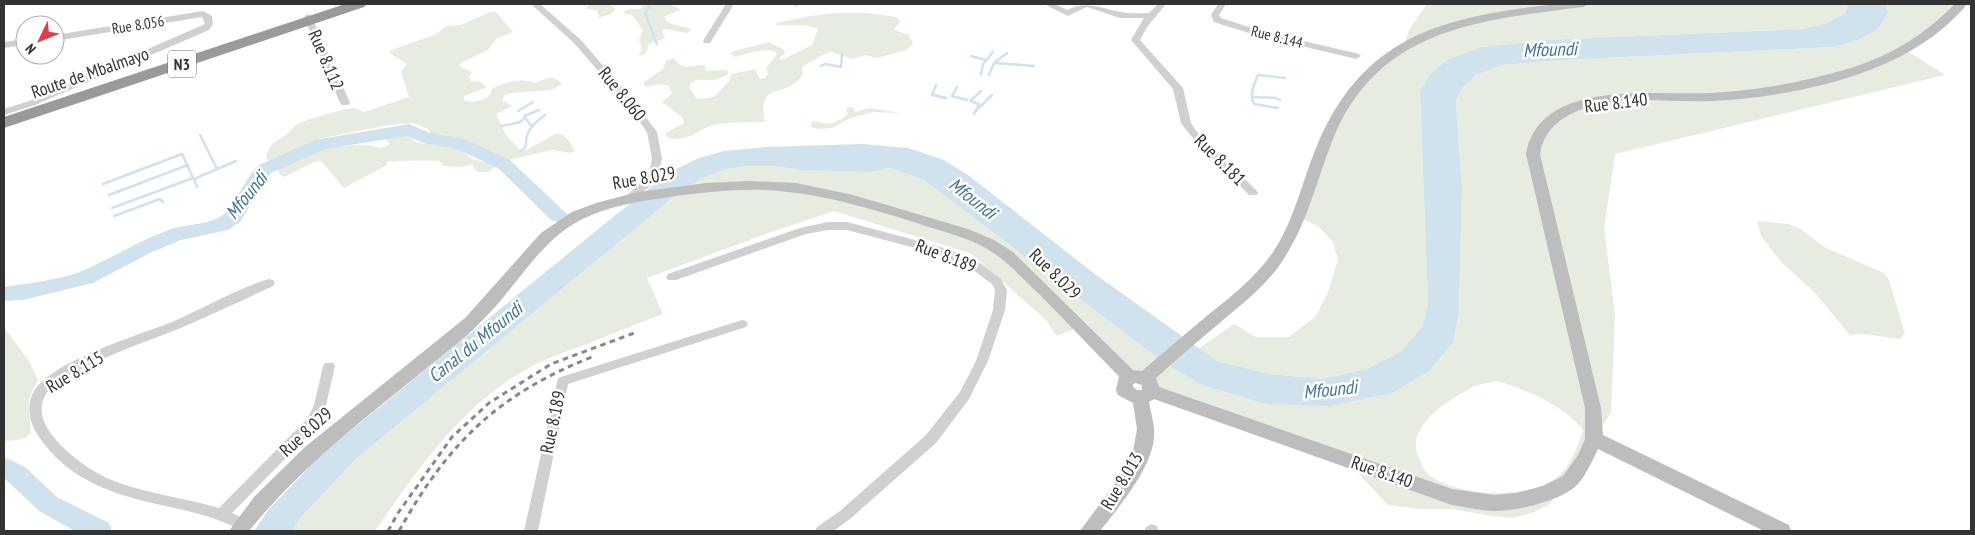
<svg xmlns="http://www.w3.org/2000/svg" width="1975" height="535" font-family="'PT Sans Narrow',sans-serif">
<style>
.green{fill:#e6ecdf;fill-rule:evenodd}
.water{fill:#cfe2ee}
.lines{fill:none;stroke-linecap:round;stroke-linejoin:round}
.stream{stroke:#cfe2ee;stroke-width:2.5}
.river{fill:#cfe2ee;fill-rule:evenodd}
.street{fill:#d0d0d0;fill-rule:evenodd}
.secondary{fill:#bdbdbd;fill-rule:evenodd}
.highway{fill:#9a9a9a;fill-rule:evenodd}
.rail{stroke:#888;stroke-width:3;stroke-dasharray:5.5 4.5;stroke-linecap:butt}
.labels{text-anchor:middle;stroke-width:5;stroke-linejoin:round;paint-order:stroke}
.far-street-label{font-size:15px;fill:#333;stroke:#fff}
.shield{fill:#fff;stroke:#707070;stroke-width:1}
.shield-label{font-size:16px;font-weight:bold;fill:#333}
.street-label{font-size:18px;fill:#333;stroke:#fff}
.water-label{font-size:19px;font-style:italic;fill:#3f7597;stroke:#fff}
</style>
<rect width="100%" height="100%" fill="#fff"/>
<g class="green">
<polygon points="581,4 609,4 616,9 611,14 598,18 599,15 597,10 585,9 589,5"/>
<path d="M644,4C656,4 670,2 681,10L665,16V20L672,24L692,29L687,33L665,29L662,31L665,38L649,44L646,54L639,56L642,48L639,40L643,30L632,15L623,13L628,9H640Z"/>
<polygon points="1427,4 1848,4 1845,13 1827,23 1803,29 1546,40 1482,47 1420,92 1428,304 1422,327 1402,352 1366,369 1322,379 1270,374 1217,361 1198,349 1234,324 1256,337 1289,337 1316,316 1329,290 1338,259 1333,242 1319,227 1297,216 1355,88 1404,45 1409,30"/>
<path d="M1886,4H1961L1936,29L1906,50L1945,75L1615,154L1604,229L1615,314L1611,413L1550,504L1532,513L1512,518L1492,516L1452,509H1420L1388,505L1345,459L1192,405L1117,376L1074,329L1057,336L1045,319L970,253L834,211L771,232L647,278L663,314C636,324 609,335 582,346C568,351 553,356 540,362C465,399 421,465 375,531H292L301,517L356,459L682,190L703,178L723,170L744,166H775L800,170L869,172L890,168L924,180L1163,362L1266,404L1453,342L1459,314L1462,189L1456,101L1463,87L1476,75L1502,65L1563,60L1833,47L1888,12ZM1497,381C1525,389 1565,406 1583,430C1578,445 1572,462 1561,474C1532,501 1461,497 1430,476C1425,473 1422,465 1420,460C1402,428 1447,401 1471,388C1478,384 1488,383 1497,381Z"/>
<path d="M490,12H496L513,32L497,38L489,49L461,63L459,66L472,72L469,77L471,81L481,82L486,86L485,88L464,96V100C472,104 483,100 490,95L492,89C503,83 522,77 534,83C548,79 550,73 562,84L552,90L511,93L505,95L502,100L512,106L496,114L506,135L521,151L528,149L557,133C567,135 570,143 575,151L569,153L553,150L543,152L509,160L479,152L466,141L432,135L428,129L413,123L389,125L318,139L274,160H267L266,154L272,144L287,134L296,125L307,120L345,109L354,108L364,112L409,97L401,71L407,64L395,57L389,51L437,34L446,26L461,25Z"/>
<path d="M835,13H867L896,17L900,21L894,30L910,35L909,37L912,40L913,44L906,50L877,58L865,55L852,59L831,52L824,54L802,67L803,74C787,101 756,78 765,122C750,122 733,122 718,124C698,127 691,143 668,138L665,134L666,133L684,123L682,117L662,102L672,94L669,86L660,84L646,87L644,85V82L663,69L666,61L674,58C684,73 692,64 705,65L706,71L727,70L728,75C722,77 717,80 711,80C700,81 695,76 689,87L697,99L710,98L715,96L729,81L731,74L755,69L760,79L765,78L768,74L766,68L777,54L774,51C759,49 750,52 736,57L730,54L734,51L769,42L784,50L785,54L779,58L782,60L812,45L818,29L805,25H776V23L810,16Z"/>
<path d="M848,107H852L856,112L869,108L901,113L873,112L851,118L832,128L818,129L811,127L812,122L817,121C827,127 841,121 848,114L846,110Z"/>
<path d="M404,133L417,143L457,147L472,159L493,164L495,167L488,172H477L472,165L459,167L443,166L440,161C433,160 391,161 387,162V165L344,188L321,161L314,162L284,177L279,174V169C293,151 342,144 364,145C374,145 380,151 390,144L385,138L390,135Z"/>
<polygon points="1757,221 1788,224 1799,228 1826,248 1884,273 1889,280 1905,334 1900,339 1864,334 1850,335 1814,292 1781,262 1761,236"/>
<path d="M4,327L29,361L38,380C35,386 30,394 29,402C26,426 45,440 4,441Z"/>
</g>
<polygon class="water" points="1848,4 1886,4 1888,12 1878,29 1857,40 1833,47 1563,60 1502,65 1476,75 1463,87 1456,101 1462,189 1459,314 1453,342 1429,371 1392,393 1330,406 1266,404 1200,384 1163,362 924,180 890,168 870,172 800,170 775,166 744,166 723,170 703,178 682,190 356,459 301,517 292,531 254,531 269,509 323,453 639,196 672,171 699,158 724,151 766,147 863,144 908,148 942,159 968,175 1096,275 1217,361 1270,374 1322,379 1366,369 1401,352 1422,327 1428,304 1420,92 1430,74 1447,60 1482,47 1546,40 1803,29 1827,23 1845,13"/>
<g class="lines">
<g class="stream">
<polyline points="648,4 649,8 645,13 657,44"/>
<polyline points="796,4 796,6"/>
<polyline points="971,56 986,60"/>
<polyline points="995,63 1034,66"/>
<polyline points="821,66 825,64 841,67 842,55"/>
<polyline points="981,74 983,64 993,52"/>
<polyline points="989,75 994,63 1007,53"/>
<polyline points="936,85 932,95 946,98"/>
<polyline points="957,87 952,96 967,100"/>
<polyline points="1252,97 1276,98 1280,100"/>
<path d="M1278,108L1254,104C1249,95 1254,84 1258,75L1285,78"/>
<polyline points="518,111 533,102"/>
<polyline points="974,113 992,95"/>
<polyline points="974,114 979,104 970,101 981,91"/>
<polyline points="524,116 539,110"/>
<polyline points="502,126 520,122 525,118 531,125"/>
<polyline points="200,135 217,169"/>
<path d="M521,151L526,146C525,131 534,123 545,115"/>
<polyline points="103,184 182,154 193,178 112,208"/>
<polyline points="197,187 194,179 236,161"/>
<polyline points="109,195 188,165"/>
<polyline points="114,216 160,199 163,202"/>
</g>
<g class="river">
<path d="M409,124L430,133L464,139L510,160L568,215L565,220L558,222L551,220L498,168L454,148L426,144L407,136L325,149L271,173L266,179L240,222L228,230L181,240L150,253L93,283L23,300L4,301V287C25,284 64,279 82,271C112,258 138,241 169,230C186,223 213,226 226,212C239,198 245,178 259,165L315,140Z"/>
<polygon points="4,457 25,467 57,497 109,523 112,531 75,531 39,511 4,478"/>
</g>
<g class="street">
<polygon points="531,4 540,4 581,40 636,104 657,132 662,159 659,173 652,184 633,201 629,202 624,198 644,180 649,173 652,159 647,132 630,108 575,44"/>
<polygon points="726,4 734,4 710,43 704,43 703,41"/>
<path d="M1044,4H1055L1067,10C1088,0 1100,8 1121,12C1129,14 1140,13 1149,13L1158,4H1166L1147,27L1140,40L1183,88L1191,123L1197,132L1257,191L1258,193L1257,195H1249L1191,136L1181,123L1173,89L1131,40L1144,18H1120L1087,7L1068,16Z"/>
<polygon points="1218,4 1226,4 1219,15 1221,18 1261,31 1359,54 1361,56 1356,59 1255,35 1214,22 1211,15"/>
<polygon points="203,11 212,16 213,24 209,30 35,105 4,115 4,109 29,101 205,24 202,17 55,41 55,35"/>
<polygon points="308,14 312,17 350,103 348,105 342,105 340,103 304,17"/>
<polygon points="25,39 25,45 4,48 4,42"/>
<polygon points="828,222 847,222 941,247 977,261 1000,278 1007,290 1005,310 988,361 969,399 936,443 850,519 833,531 815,531 817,527 840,511 926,435 960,392 976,361 993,310 995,290 992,284 969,267 934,253 847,230 828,230 806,234 676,280 668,280 666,277 668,274 800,228"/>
<path d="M269,279L273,280L275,283L273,286C243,300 213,314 183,327C153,340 59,370 45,396C27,428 85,468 109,479C144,494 183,497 219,508L308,418L314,405L323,366L325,363H333L335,366L326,405L318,425L232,513L243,518L245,522L243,526L238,528C225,523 212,517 199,514C158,503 117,499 80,476C63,466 48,451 37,434C29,421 26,405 34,391C54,360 137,336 172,322C203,309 238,288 269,279Z"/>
<polygon points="742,320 746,321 748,324 746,327 568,384 538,531 524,531 558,378"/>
<polygon points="1152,524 1157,526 1158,531 1144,531 1147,526"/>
</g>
<path class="secondary" d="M1556,4H1589L1583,7C1481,20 1382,27 1335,134C1318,175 1309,219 1285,257C1269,283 1245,302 1222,321C1199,340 1177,359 1156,378L1159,387L1452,489L1494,495L1516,493L1543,486L1563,476L1578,455L1585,439V408L1526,154C1540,77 1656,96 1712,93C1745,91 1780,86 1813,78C1874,64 1910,48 1955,4H1967C1962,11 1955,17 1949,23C1891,77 1789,97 1712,101C1672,103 1631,95 1592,106C1566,113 1544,127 1540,154L1601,408L1603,435L1789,525L1791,531H1764L1598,449C1592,461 1586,476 1576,486C1560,501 1516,511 1495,511C1481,511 1466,507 1452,505L1154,399L1149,402C1151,413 1155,425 1154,437C1152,468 1119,507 1100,531H1080L1116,482L1133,451L1137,429L1133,403L1118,395L1116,390L1119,376C1091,348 1065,320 1037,292C1022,278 1007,261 989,250C968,237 943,232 920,224C869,208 817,192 764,190C732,189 700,193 669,197C635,202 601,207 572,225C546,241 529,266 510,289C494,309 477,327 458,343C385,403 309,457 249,531H229L254,497L305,447L465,318L541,233L572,212L596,203L638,192L706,183L749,181L796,183L853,195L968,229L994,240L1013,252L1133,370L1142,371C1164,352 1186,333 1208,315C1232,296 1256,277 1273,252C1294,221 1302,182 1316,148C1363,34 1444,17 1556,4ZM1136,383L1142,385V390H1137L1133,387V384Z"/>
<polygon class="highway" points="345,4 367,4 364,7 4,128 4,117"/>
<g class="rail">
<polyline points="388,531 398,513 452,437 489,403 551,364 637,332"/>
<path d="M399,531C448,443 498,394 592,357"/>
</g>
</g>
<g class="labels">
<g class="far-street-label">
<text transform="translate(138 25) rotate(-9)" y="5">Rue 8.056</text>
<text transform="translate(1277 37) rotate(14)" y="5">Rue 8.144</text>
</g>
<rect class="shield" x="168" y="50.5" width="28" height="27" rx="4"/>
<g class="shield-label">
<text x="182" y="70">N3</text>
</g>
<g class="street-label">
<text transform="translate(326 60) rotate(67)" y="6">Rue 8.112</text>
<text transform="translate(90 73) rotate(-19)" y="6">Route de Mbalmayo</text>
<text transform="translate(622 94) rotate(51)" y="6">Rue 8.060</text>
<text transform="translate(1616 103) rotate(-7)" y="6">Rue 8.140</text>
<text transform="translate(1220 160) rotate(45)" y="6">Rue 8.181</text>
<text transform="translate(644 178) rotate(-10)" y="6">Rue 8.029</text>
<text transform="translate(946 256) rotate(21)" y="6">Rue 8.189</text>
<text transform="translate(1055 274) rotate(44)" y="6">Rue 8.029</text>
<text transform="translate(75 372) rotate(-31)" y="6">Rue 8.115</text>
<text transform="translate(553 422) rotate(-78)" y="6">Rue 8.189</text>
<text transform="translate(306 432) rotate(-42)" y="6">Rue 8.029</text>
<text transform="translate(1382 472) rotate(19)" y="6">Rue 8.140</text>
<text transform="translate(1122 481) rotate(-59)" y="6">Rue 8.013</text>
</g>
<g class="water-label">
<text transform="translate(1550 49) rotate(-2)" y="7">Mfoundi</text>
<text transform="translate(246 195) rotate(-51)" y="7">Mfoundi</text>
<text transform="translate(973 198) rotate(38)" y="7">Mfoundi</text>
<text transform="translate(475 342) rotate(-39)" y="7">Canal du Mfoundi</text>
<text transform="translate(1330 389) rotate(-6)" y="7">Mfoundi</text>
</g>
</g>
<rect width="1975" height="535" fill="none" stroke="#333333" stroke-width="10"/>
<g transform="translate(40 40) rotate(227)"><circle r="24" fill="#ffffff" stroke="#adadad"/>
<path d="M0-4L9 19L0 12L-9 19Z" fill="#e63946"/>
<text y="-8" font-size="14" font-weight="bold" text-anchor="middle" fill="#333333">N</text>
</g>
</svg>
